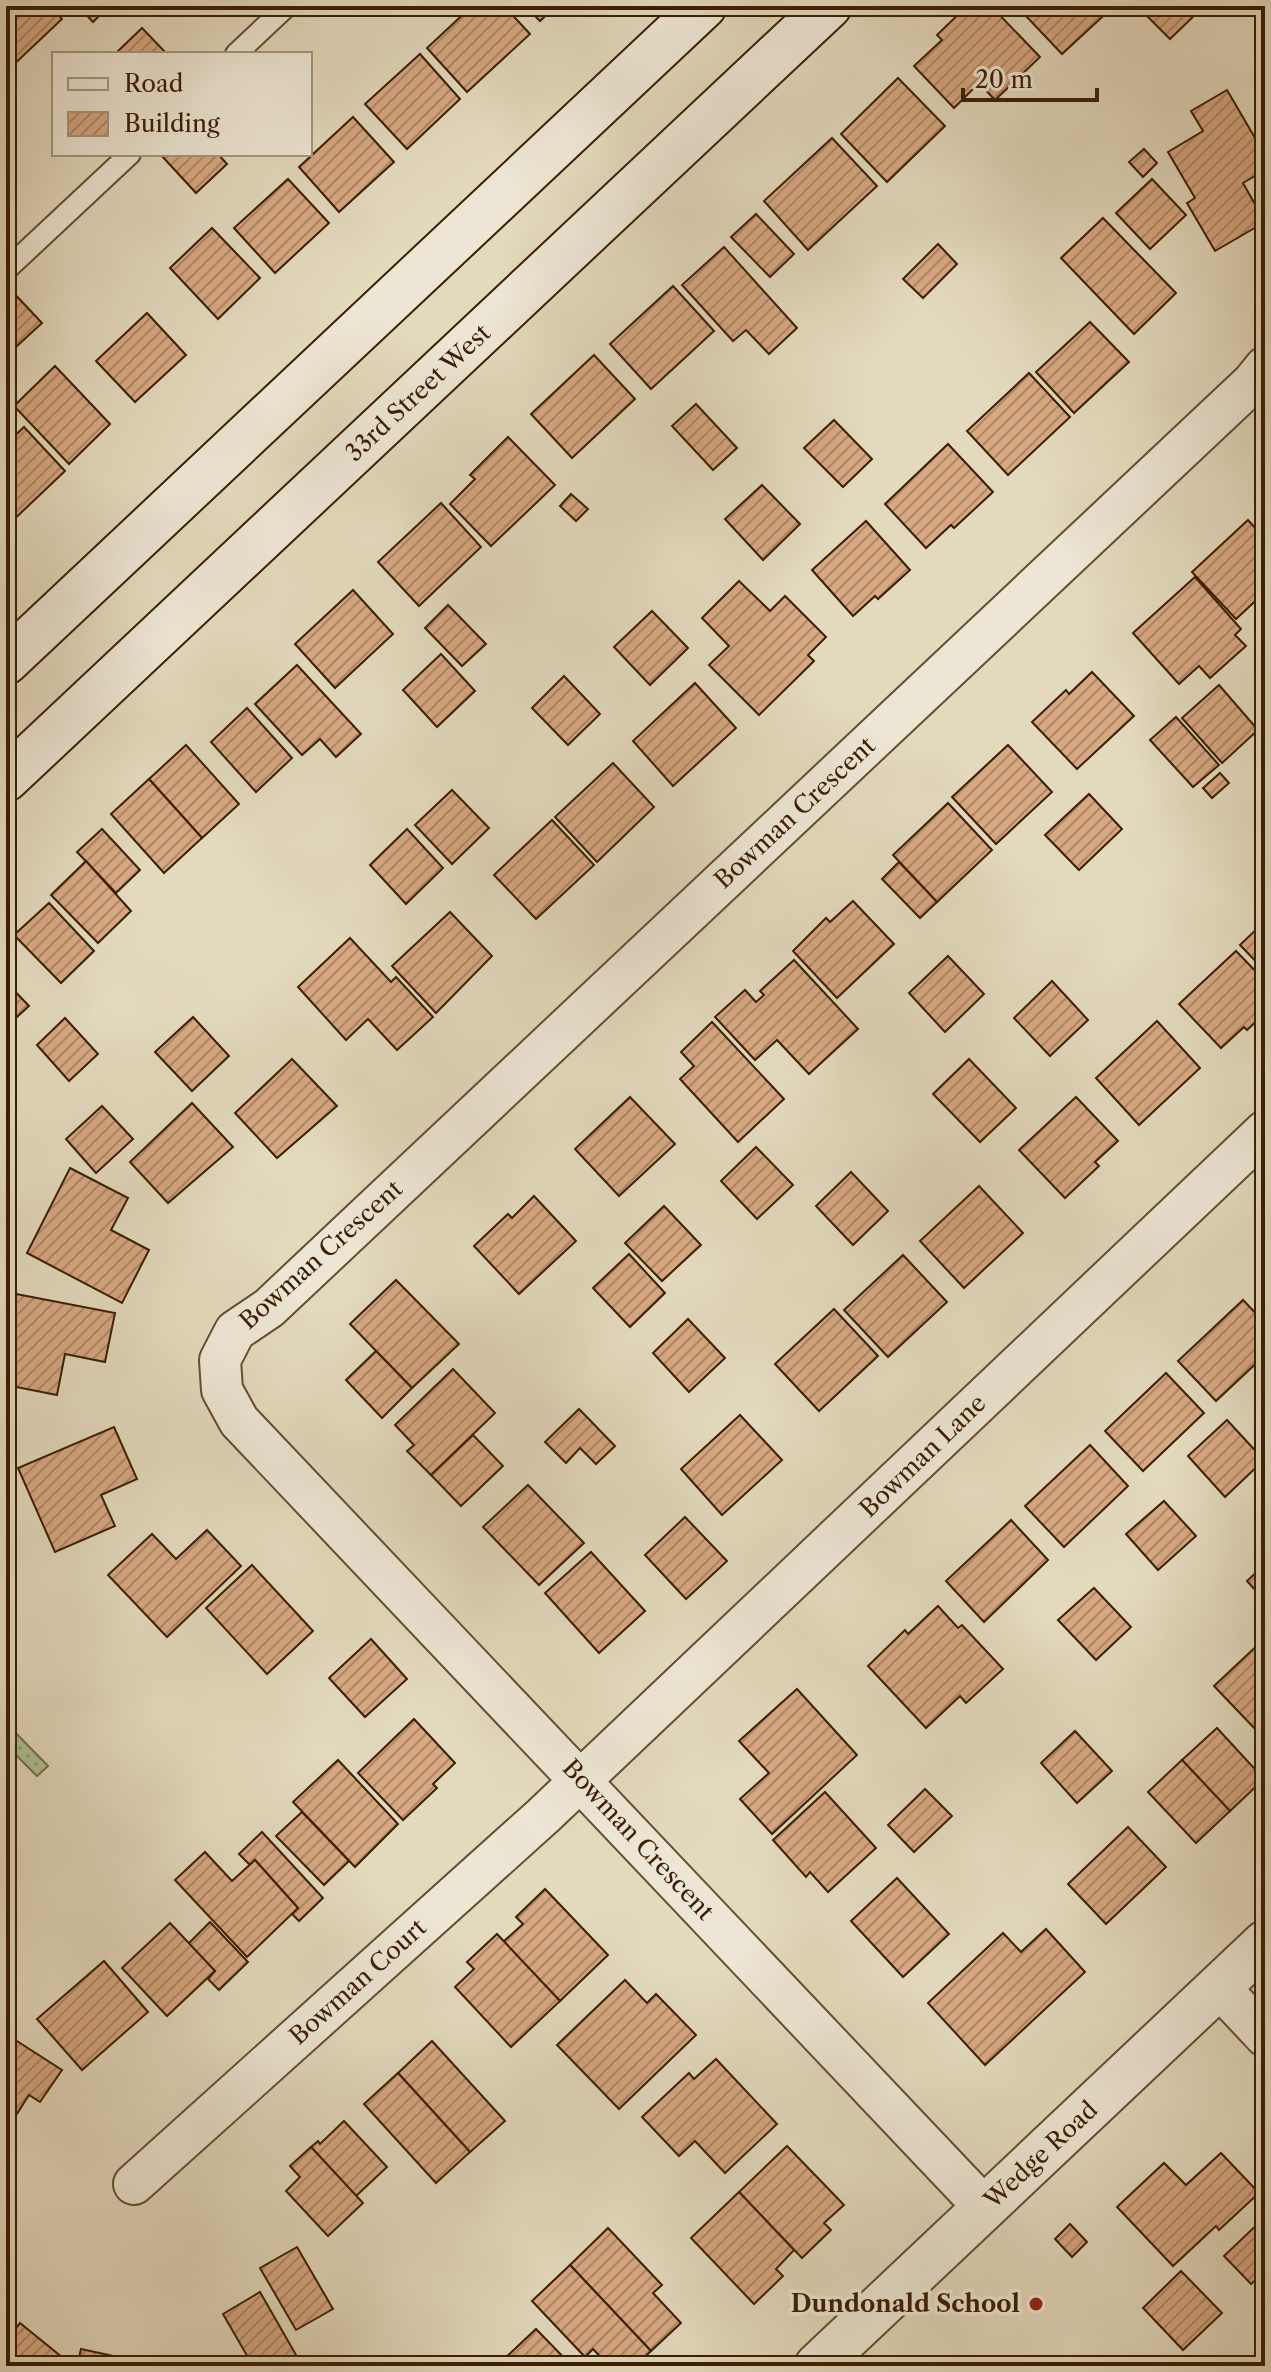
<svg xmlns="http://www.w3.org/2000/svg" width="1271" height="2372" font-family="'Libre Caslon Text',serif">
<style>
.grass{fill:url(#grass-dots);stroke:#756f4a;stroke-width:2}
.building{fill:url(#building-hatch);stroke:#3a1e01;stroke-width:2}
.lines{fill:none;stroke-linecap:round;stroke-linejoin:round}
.service-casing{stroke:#644d30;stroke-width:24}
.minor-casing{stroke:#644d30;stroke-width:44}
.tertiary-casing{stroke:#644d30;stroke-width:48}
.secondary-casing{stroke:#3a1e01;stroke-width:48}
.service{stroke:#ede6d4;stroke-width:20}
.minor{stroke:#ede6d4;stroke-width:40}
.tertiary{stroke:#ede6d4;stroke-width:44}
.secondary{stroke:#ede6d4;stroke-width:44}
.poi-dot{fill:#8f2418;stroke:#ede6d4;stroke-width:3}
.labels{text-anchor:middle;stroke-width:7;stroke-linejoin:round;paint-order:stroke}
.street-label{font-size:24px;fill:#3a1e01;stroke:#ede6d4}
.poi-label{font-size:24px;font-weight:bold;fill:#3a1e01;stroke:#ede6d4;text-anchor:end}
</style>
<defs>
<pattern id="grass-dots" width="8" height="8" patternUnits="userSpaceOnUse" patternTransform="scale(2)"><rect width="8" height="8" fill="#b0c094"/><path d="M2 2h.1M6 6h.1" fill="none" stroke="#909b76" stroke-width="1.8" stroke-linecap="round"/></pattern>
<pattern id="building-hatch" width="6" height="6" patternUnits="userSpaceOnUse" patternTransform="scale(2)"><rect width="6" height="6" fill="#d7a882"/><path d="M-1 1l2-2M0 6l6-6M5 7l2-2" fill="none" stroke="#af8868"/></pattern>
</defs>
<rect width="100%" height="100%" fill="#e3d9bd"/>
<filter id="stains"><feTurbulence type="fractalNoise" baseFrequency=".0025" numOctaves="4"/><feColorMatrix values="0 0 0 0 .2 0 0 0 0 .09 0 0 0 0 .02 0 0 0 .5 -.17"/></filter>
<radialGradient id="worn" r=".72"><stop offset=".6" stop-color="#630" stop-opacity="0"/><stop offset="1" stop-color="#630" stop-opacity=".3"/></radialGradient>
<polygon class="grass" points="6,1723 48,1766 37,1776 9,1748 6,1750"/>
<g class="building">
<polygon points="6,6 50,6 62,19 6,72"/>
<polygon points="78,6 109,6 93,22"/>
<polygon points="472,6 504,6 530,34 467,92 427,48"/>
<polygon points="525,6 556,6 540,21"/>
<polygon points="967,6 991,6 1040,57 995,100 979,83 954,108 914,66 942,40 937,35"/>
<polygon points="1037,6 1114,6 1062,54 1026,16"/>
<polygon points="1137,6 1193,6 1198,12 1170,39"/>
<polygon points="142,28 167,54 115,54"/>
<polygon points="420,54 460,99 407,149 365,104"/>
<polygon points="898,78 945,126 887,182 841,134"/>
<polygon points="1227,90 1265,155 1265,170 1243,183 1265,222 1215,251 1187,203 1195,198 1168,152 1203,131 1191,111"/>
<polygon points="353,117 394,162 339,212 299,167"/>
<polygon points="832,138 877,186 808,250 764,201"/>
<polygon points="1144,149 1157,163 1143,177 1129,162"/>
<polygon points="160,154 218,154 227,164 196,193"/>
<polygon points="288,179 329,223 275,273 234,228"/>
<polygon points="1152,179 1186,215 1150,249 1116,213"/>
<polygon points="756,214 794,254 770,277 731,237"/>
<polygon points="1103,218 1176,293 1134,334 1061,258"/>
<polygon points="212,228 260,278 218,319 170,268"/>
<polygon points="938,244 957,264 923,298 903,279"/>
<polygon points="724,247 797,328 769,354 746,330 733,341 682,285"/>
<polygon points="673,286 714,331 651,389 610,344"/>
<polygon points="9,288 42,323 17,346 6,334 6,291"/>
<polygon points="147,313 186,355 135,402 96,361"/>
<polygon points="1090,322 1129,362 1074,413 1036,372"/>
<polygon points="594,355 635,399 572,458 531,414"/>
<polygon points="55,366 110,424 69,464 14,406"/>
<polygon points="1029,373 1070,417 1008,475 967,431"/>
<polygon points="696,404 737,448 713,470 672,426"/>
<polygon points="834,420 872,459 843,487 804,448"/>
<polygon points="24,427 65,471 6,527 6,444"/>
<polygon points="508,437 555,485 491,546 450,504 475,479 470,475"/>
<polygon points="948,444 993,492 954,528 951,525 926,548 885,504"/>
<polygon points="762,485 800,524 763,560 725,519"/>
<polygon points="571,494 588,509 576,521 560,506"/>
<polygon points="441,503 481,547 419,606 378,562"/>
<polygon points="1248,520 1265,539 1265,592 1236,619 1192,572"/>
<polygon points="866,521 910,570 878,599 875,596 853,616 812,570"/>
<polygon points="1195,577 1241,629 1235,635 1246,646 1210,678 1199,666 1179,684 1133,633"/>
<polygon points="739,581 770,611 785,596 826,637 808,655 814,661 759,715 709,665 729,646 702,618"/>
<polygon points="353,590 393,634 335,688 295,644"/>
<polygon points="448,605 486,644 462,666 425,628"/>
<polygon points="652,611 688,648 650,685 614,647"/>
<polygon points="441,654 475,691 437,727 403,690"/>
<polygon points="297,665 361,734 336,757 320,739 302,755 255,704"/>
<polygon points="1092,672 1134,716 1077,769 1032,722 1066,690 1069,694"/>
<polygon points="564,676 600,714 568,745 532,708"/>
<polygon points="695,683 736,728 673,786 633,741"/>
<polygon points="1219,685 1258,730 1222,763 1182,718"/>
<polygon points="247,708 292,758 256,792 211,742"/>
<polygon points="1176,717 1219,765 1193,787 1150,740"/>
<polygon points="186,745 239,804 202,838 149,779"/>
<polygon points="1008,745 1052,792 996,844 952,797"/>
<polygon points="613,763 654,807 597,862 555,817"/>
<polygon points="1220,773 1229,783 1212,798 1203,788"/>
<polygon points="149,779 202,838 164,873 111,814"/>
<polygon points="452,790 489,828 452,864 415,825"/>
<polygon points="1089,794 1122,829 1079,870 1045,835"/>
<polygon points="948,803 992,850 937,902 893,855"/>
<polygon points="552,820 594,865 536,919 494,875"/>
<polygon points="102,829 140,870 116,893 77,852"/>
<polygon points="407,829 443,868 406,904 370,865"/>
<polygon points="86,861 131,911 98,943 51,895"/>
<polygon points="899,862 937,902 920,918 882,879"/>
<polygon points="853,901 894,944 837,998 793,951 826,918 830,922"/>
<polygon points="49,903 94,951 61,983 14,935"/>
<polygon points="450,912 492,956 436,1013 392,966"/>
<polygon points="1265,921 1265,971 1240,945"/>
<polygon points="350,938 391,982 396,977 433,1017 397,1050 368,1019 346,1040 298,987"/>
<polygon points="1236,951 1265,981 1265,1013 1247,1030 1244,1027 1221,1048 1179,1004"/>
<polygon points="948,956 984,994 945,1032 909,993"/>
<polygon points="794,960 858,1029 809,1074 777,1040 755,1060 715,1017 745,990 756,1002 764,995 760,991"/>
<polygon points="1052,981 1088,1020 1050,1056 1014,1018"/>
<polygon points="6,982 29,1006 6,1027"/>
<polygon points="193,1017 229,1056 192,1091 155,1052"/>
<polygon points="65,1018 98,1054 69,1081 37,1045"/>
<polygon points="1157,1021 1200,1068 1139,1125 1096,1078"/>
<polygon points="712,1022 784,1099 738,1142 680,1079 694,1066 681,1052"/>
<polygon points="292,1059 337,1106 277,1158 235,1113"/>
<polygon points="969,1059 1016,1108 980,1142 933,1094"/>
<polygon points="630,1097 675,1144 619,1196 575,1149"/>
<polygon points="1076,1097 1118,1141 1095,1162 1099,1166 1065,1198 1019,1150"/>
<polygon points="192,1103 233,1147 168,1203 130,1162"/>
<polygon points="102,1106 133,1139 96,1173 66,1139"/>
<polygon points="756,1147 793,1185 757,1219 721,1181"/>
<polygon points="70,1168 128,1198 111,1230 149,1250 122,1303 27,1253"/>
<polygon points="851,1172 888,1211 853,1245 816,1206"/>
<polygon points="979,1186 1023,1233 964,1288 920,1241"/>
<polygon points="534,1196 576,1241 519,1294 474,1246 508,1214 512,1218"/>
<polygon points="664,1206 701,1245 662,1281 625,1243"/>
<polygon points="629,1254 665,1293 630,1327 593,1288"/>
<polygon points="903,1255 947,1302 888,1357 844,1310"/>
<polygon points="396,1280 459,1344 412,1388 350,1324"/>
<polygon points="11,1293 115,1313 105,1362 65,1354 57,1395 6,1385 6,1317"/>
<polygon points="1243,1300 1265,1323 1265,1355 1216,1401 1178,1361"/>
<polygon points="834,1309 878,1356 819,1411 775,1364"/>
<polygon points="688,1319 725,1358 689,1392 653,1353"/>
<polygon points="376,1351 412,1388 382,1418 346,1380"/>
<polygon points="453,1369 495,1413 431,1475 407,1451 414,1445 395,1425"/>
<polygon points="1166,1373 1204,1413 1143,1471 1105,1431"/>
<polygon points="579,1409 615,1446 596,1464 580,1448 566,1463 545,1442"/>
<polygon points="740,1415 782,1460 722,1515 681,1469"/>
<polygon points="1227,1420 1264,1460 1225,1497 1188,1456"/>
<polygon points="114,1427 137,1479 101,1495 115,1526 55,1552 18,1468"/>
<polygon points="473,1435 503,1466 461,1506 431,1475"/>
<polygon points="1090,1445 1128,1486 1064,1547 1025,1506"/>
<polygon points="528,1485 584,1543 539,1585 483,1527"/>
<polygon points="1164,1501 1196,1536 1158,1570 1126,1534"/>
<polygon points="685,1517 727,1561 686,1599 645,1555"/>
<polygon points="1011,1520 1048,1560 984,1622 946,1581"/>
<polygon points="207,1530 241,1566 167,1637 108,1575 152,1534 176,1559"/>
<polygon points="591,1552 645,1611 599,1653 545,1593"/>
<polygon points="1265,1564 1265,1601 1247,1581"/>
<polygon points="252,1565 313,1631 267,1674 206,1608"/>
<polygon points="1094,1588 1131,1627 1096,1660 1058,1620"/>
<polygon points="938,1606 958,1628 962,1625 1003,1669 966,1703 960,1696 926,1728 868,1666 905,1630 908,1634"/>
<polygon points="1265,1638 1265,1724 1257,1731 1214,1686"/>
<polygon points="371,1639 407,1679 365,1717 329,1678"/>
<polygon points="797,1689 857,1755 772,1834 740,1799 769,1773 739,1741"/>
<polygon points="414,1719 455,1763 433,1784 437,1788 403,1820 358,1773"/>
<polygon points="1217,1728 1264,1779 1230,1811 1182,1760"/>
<polygon points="1075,1731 1112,1771 1077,1803 1041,1763"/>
<polygon points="338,1760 398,1824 355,1867 293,1802"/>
<polygon points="1182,1760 1230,1811 1196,1843 1148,1792"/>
<polygon points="925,1789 952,1816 914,1852 888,1825"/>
<polygon points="825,1792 876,1848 828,1892 810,1872 806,1877 773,1840"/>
<polygon points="302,1812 349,1861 324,1885 276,1836"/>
<polygon points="1128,1827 1166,1867 1106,1924 1068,1884"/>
<polygon points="262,1832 323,1898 299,1921 292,1914 298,1908 255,1860 250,1865 239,1854"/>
<polygon points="205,1852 232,1881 255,1860 298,1908 247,1957 175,1880"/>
<polygon points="897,1878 949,1934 903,1977 851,1921"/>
<polygon points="545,1889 608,1955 560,2001 503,1942 523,1924 516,1917"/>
<polygon points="210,1922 248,1962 219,1990 208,1979 215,1971 188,1944"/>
<polygon points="170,1923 215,1971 167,2016 122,1968"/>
<polygon points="1046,1929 1085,1972 985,2065 928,2003 1003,1933 1021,1952"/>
<polygon points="497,1934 560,2001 511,2047 455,1987 474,1969 467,1962"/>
<polygon points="104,1961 148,2012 82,2070 37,2019"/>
<polygon points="625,1980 647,2003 656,1994 696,2035 619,2109 557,2045"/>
<polygon points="6,2034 62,2070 40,2102 29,2095 6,2131"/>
<polygon points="432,2041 505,2121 470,2152 398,2073"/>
<polygon points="716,2059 777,2124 725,2173 695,2141 679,2156 642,2117 689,2073 694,2079"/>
<polygon points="398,2073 470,2152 436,2183 364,2104"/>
<polygon points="344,2121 387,2167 356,2196 311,2147 318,2141 320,2144"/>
<polygon points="787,2146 844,2205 824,2223 831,2230 802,2258 739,2192"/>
<polygon points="311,2147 363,2203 328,2236 286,2191 300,2177 290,2166"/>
<polygon points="1221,2153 1259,2193 1219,2230 1216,2226 1173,2266 1117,2207 1164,2163 1186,2185"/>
<polygon points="739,2192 794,2250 776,2269 783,2276 754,2304 691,2238"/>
<polygon points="1265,2217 1265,2285 1258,2278 1251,2284 1224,2256"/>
<polygon points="1070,2224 1087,2242 1072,2257 1055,2239"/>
<polygon points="608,2228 662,2285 653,2293 681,2323 651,2351 570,2265"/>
<polygon points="297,2247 333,2309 296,2330 260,2268"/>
<polygon points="570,2265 651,2351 635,2366 609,2366 593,2349 585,2357 532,2301"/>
<polygon points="1181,2271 1222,2313 1183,2350 1143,2308"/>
<polygon points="260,2292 296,2355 277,2366 253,2366 223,2314"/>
<polygon points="20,2323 68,2362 65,2366 6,2366 6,2340"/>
<polygon points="536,2329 572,2366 508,2366 503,2360"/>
<polygon points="81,2349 141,2362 140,2366 77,2366"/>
</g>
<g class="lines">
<defs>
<g id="service">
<polyline points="236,54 287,6"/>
<polyline points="6,270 130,154"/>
</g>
<g id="minor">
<polyline points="1219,1987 1265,2036"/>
<polyline points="134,2184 543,1816 1265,1131"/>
<polyline points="984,2207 239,1421 222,1390 220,1360 235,1331 269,1308 1252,383 1265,367"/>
</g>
<polyline id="tertiary" points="817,2366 1265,1943"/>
<g id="secondary">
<polyline points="6,662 704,6"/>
<polyline points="6,779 829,6"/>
</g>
</defs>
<use href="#service" class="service-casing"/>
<use href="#minor" class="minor-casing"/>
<use href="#tertiary" class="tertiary-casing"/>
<use href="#secondary" class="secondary-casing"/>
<use href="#service" class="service"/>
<use href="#minor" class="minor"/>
<use href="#tertiary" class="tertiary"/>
<use href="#secondary" class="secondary"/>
</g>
<circle class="poi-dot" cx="1036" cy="2304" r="8"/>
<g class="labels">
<g class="street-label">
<text transform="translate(418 393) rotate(-43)" y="8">33rd Street West</text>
<text transform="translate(795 813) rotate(-43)" y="8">Bowman Crescent</text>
<text transform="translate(321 1255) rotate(-42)" y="8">Bowman Crescent</text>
<text transform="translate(923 1456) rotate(-44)" y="8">Bowman Lane</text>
<text transform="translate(638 1840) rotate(47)" y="8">Bowman Crescent</text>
<text transform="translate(358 1982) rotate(-42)" y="8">Bowman Court</text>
<text transform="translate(1041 2155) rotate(-43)" y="8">Wedge Road</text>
</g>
<g class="poi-label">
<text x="1020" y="2312">Dundonald School</text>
</g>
</g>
<rect width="1271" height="2372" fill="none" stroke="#e3d9bd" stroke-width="32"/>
<rect x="8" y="8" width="1255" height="2356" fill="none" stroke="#3a1e01" stroke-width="4"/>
<rect x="16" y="16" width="1239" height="2340" fill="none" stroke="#3a1e01" stroke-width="2"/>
<rect x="52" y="52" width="260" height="104" fill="#ede6d4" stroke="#a59680" stroke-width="2"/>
<rect x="68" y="78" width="40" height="12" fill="#ede6d4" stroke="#a59680" stroke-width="2"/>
<text x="124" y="92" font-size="24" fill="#3a1e01">Road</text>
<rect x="68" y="112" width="40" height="24" fill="url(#building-hatch)" stroke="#a59680" stroke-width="2"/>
<text x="124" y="132" font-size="24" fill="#3a1e01">Building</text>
<path d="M963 88v12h134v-12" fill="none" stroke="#3a1e01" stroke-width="4"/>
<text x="975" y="88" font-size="24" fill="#3a1e01" stroke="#ede6d4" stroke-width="6" paint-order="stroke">20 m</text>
<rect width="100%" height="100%" filter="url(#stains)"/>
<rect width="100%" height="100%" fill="url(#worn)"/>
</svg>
